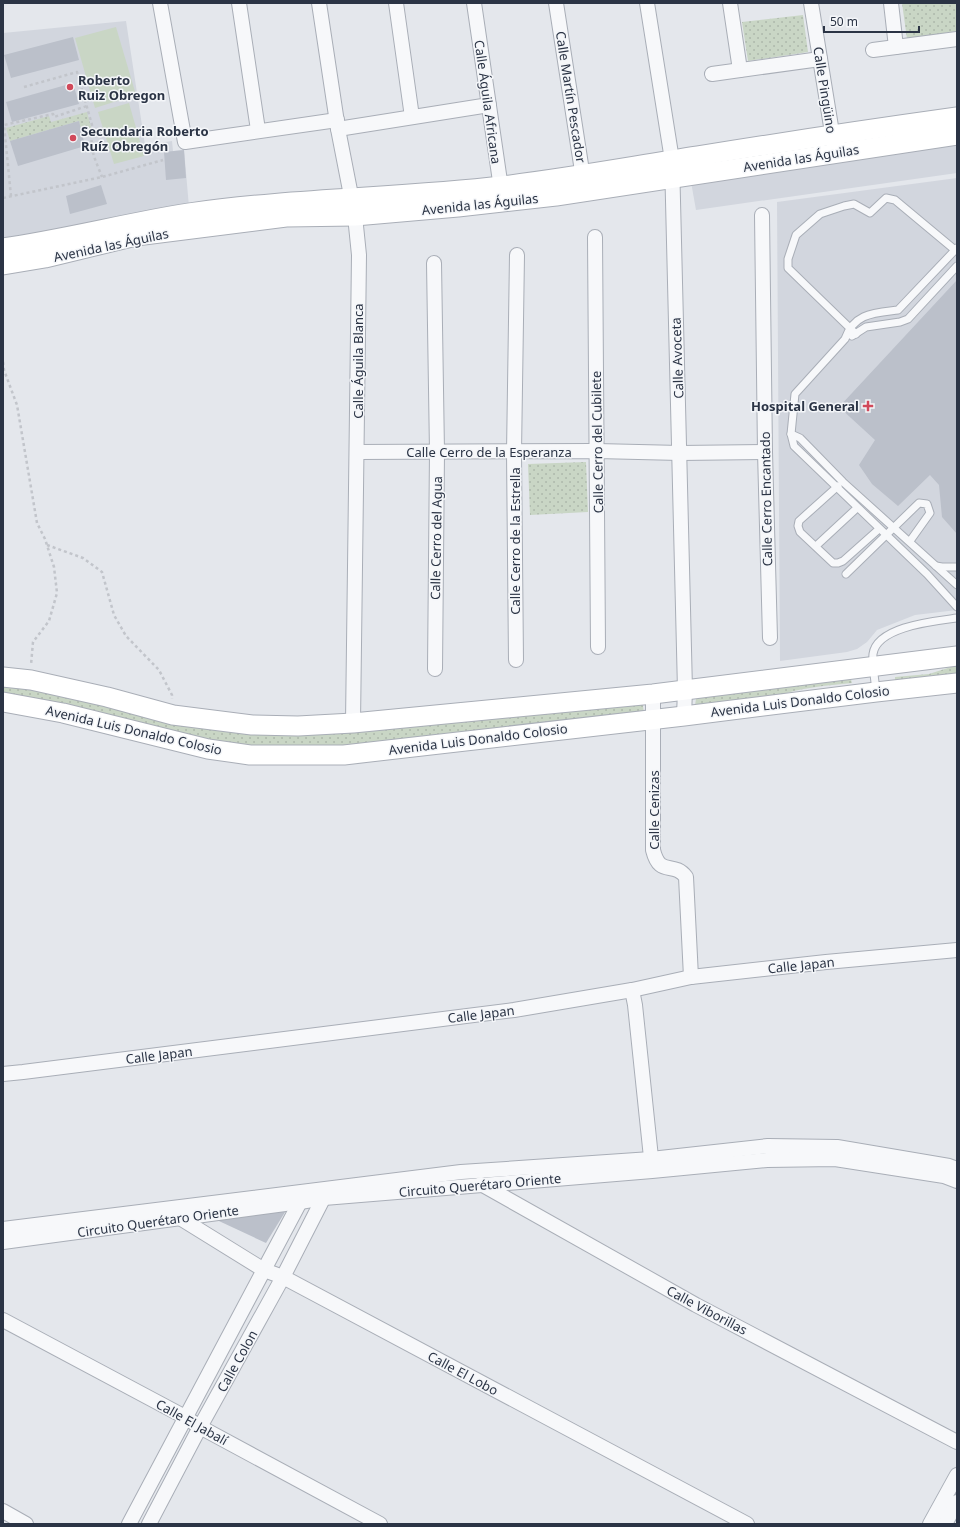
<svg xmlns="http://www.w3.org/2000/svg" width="960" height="1527" font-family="'Noto Sans',sans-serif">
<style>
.built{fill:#d2d6de}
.park{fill:url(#park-dots)}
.garden{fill:#c9d6c5}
.building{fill:#bbc0ca}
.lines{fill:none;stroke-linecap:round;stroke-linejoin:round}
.lane-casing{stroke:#a9aeb7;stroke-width:9}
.street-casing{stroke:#a9aeb7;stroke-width:16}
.secondary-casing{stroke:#a9aeb7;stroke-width:21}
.path{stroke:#c2c5cb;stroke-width:2.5;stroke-dasharray:3 3;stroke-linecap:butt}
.lane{stroke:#f7f8fa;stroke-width:7}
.street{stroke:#f7f8fa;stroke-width:14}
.secondary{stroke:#fff;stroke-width:19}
.poi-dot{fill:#d1495b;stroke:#f4f6f9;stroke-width:1.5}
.labels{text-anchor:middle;stroke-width:3;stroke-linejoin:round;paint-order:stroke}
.poi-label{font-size:13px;font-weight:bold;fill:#2b3445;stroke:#f4f6f9;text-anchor:start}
.street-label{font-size:13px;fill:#2b3445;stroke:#f4f6f9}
</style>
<defs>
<pattern id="park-dots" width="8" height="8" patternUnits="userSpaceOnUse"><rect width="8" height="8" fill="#c9d6c5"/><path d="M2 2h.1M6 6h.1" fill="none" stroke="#adb8ab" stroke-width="1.8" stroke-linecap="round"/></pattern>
</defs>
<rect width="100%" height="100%" fill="#e4e7ec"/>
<g class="built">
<polygon points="126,21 145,145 172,141 173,151 184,150 189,207 3,241 3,33"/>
<polygon points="957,145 957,173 696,210 691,182"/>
<polygon points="957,178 957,610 915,615 877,630 867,642 857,649 847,652 780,661 777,202"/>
</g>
<g class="park">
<polygon points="902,3 957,3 957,31 907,39"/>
<polygon points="803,15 808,52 748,61 742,22"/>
<polygon points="87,112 92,131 82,133 79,121 10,141 6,128 49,116 51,122"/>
<polygon points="586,462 588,512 530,515 528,464"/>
<polygon points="957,665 957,675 895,683 895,677 929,674"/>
<path d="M850,676L852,683C826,686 800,687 775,697L695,705L697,693Z"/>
<polygon points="3,684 20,685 228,730 642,700 644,713 362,745 302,749 258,746 214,740 3,694"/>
</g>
<g class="garden">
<polygon points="116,27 136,95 95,108 75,38"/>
<polygon points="129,103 144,156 114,164 98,112"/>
</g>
<g class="building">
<polygon points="73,37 79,60 11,78 4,55"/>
<polygon points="73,83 79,104 12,122 6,102"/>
<polygon points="79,121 85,146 18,166 10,141"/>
<polygon points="184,150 186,178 166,180 164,152"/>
<polygon points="101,185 107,204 70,214 66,196"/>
<polygon points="957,280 957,534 942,517 939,485 930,475 898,506 872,484 859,465 875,440 839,407"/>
<polygon points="290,1204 266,1243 206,1215"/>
</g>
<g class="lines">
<defs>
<g id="lane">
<path d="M957,248L898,310C874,313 854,313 845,339L795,394L791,434L794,446L927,574L957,607"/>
<polyline points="856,334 788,268 788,259 796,235 820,214 844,206 854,204 870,213 886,198 895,200 955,250"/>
<polyline points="852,336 866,327 900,322 908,319 957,266"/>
<polyline points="791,434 800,438 843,482 957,585"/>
<polyline points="838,486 799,521 798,526 800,532 833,563 838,563 843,561 879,529"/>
<polyline points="816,546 857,508"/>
<polyline points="936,566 942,567 957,567"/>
<polyline points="846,574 919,503 927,504 930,513 910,541"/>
<path d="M876,691C875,680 872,664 873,654C877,626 936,621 957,618"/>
</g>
<g id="street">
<polyline points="160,3 185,142 337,120"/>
<polyline points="239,3 258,130"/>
<polyline points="319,3 338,129 355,216 359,255 353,723"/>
<polyline points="396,3 412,117"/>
<polyline points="474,3 502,195"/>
<polyline points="556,3 584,184"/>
<polyline points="647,3 672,160 685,690 684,716"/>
<polyline points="730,3 740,70"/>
<polyline points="811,3 834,145"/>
<polyline points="891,3 896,47"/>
<polyline points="873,50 957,39"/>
<polyline points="712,74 820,59"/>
<polyline points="338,129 489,105"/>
<polyline points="762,215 765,452 770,638"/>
<polyline points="595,237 598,647"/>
<polyline points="434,263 437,452 435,669"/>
<polyline points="358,452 597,451 680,453 765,452"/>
<polyline points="516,660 514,452 517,255"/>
<path d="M653,694V850C660,878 673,860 686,877L691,977"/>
<polyline points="632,990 635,1005 652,1167"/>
<polyline points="3,1074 23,1072 514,1010 632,990 691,977 826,962 957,950"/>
<polyline points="481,1184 696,1305 957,1442"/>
<polyline points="180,1218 264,1270 283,1277 747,1524"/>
<polyline points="3,1229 461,1172 651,1159 768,1146 837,1147 949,1166 957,1169"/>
<polyline points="3,1242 300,1202 324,1198 652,1171 767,1160 835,1159 944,1176 957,1181"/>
<polyline points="3,1320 185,1417 200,1427 380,1524"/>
<polyline points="3,1511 26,1524"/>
<polyline points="129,1524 300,1202 302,1195"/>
<polyline points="149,1524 200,1427 283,1277 326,1193"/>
<polyline points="930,1524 957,1475"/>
<polyline points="945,1524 957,1502"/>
</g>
<g id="secondary">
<path d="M3,248C65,239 126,223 189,213C292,198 398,198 502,186C568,178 633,166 698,156C784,142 871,129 957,117"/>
<polyline points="3,265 45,258 136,236 286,217 355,216 458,207 556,196 957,135"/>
<polyline points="3,677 31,680 107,697 173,715 252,725 298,726 353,723 653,694 957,656"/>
<polyline points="3,702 63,713 208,749 250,755 344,755 684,716 876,692 957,683"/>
</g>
</defs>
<use href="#lane" class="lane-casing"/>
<use href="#street" class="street-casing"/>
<use href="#secondary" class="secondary-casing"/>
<g class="path">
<path d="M24,87L77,72L94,132C87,146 97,163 102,177"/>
<polyline points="11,196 4,125 53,114 54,117 87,106"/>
<polyline points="3,198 102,177 163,160"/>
<polyline points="3,362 4,370 17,405 37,523 45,539 54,567 57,593 49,621 33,642 31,665"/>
<polyline points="47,545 83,558 102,572 114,615 126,636 159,670 172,695 172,699"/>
</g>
<use href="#lane" class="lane"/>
<use href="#street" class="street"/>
<use href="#secondary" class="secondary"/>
</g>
<g class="poi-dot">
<circle cx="70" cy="87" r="4"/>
<circle cx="73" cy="138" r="4"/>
<path d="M866 400h4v4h4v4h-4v4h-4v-4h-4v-4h4z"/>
</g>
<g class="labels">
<g class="poi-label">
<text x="78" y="85">Roberto<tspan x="78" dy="15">Ruiz Obregon</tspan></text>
<text x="81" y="136">Secundaria Roberto<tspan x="81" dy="15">Ruíz Obregón</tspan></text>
<text x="859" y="411" text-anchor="end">Hospital General</text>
</g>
<g class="street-label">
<text transform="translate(825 90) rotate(81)" y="5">Calle Pingüino</text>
<text transform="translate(571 97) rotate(81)" y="5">Calle Martín Pescador</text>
<text transform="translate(488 102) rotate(82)" y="5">Calle Águila Africana</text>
<text transform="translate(801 158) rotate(-9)" y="5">Avenida las Águilas</text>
<text transform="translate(480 204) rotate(-6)" y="5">Avenida las Águilas</text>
<text transform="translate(111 245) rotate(-12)" y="5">Avenida las Águilas</text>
<text transform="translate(677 358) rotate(-92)" y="5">Calle Avoceta</text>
<text transform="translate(358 361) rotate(-90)" y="5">Calle Águila Blanca</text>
<text transform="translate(597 442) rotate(-91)" y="5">Calle Cerro del Cubilete</text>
<text x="489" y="457">Calle Cerro de la Esperanza</text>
<text transform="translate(766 499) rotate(-91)" y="5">Calle Cerro Encantado</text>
<text transform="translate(436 538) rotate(-89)" y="5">Calle Cerro del Agua</text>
<text transform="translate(515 541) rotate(-90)" y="5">Calle Cerro de la Estrella</text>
<text transform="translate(800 701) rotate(-7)" y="5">Avenida Luis Donaldo Colosio</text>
<text transform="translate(134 730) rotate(13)" y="5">Avenida Luis Donaldo Colosio</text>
<text transform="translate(478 739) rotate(-7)" y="5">Avenida Luis Donaldo Colosio</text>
<text transform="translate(654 810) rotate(-90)" y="5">Calle Cenizas</text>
<text transform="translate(801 965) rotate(-6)" y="5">Calle Japan</text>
<text transform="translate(481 1014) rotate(-7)" y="5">Calle Japan</text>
<text transform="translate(159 1055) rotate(-7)" y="5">Calle Japan</text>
<text transform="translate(480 1185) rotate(-5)" y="5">Circuito Querétaro Oriente</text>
<text transform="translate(158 1221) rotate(-8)" y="5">Circuito Querétaro Oriente</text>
<text transform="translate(707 1310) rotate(28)" y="5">Calle Viborillas</text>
<text transform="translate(237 1361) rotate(-61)" y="5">Calle Colon</text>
<text transform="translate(463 1373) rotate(28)" y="5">Calle El Lobo</text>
<text transform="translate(192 1422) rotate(29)" y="5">Calle El Jabalí</text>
</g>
</g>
<rect width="960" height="1527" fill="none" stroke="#2b3445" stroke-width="8"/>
<path d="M824 26v6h95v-6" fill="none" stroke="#2b3445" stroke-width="2"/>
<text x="830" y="26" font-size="12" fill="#2b3445" stroke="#f4f6f9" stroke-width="3" paint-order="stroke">50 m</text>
</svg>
